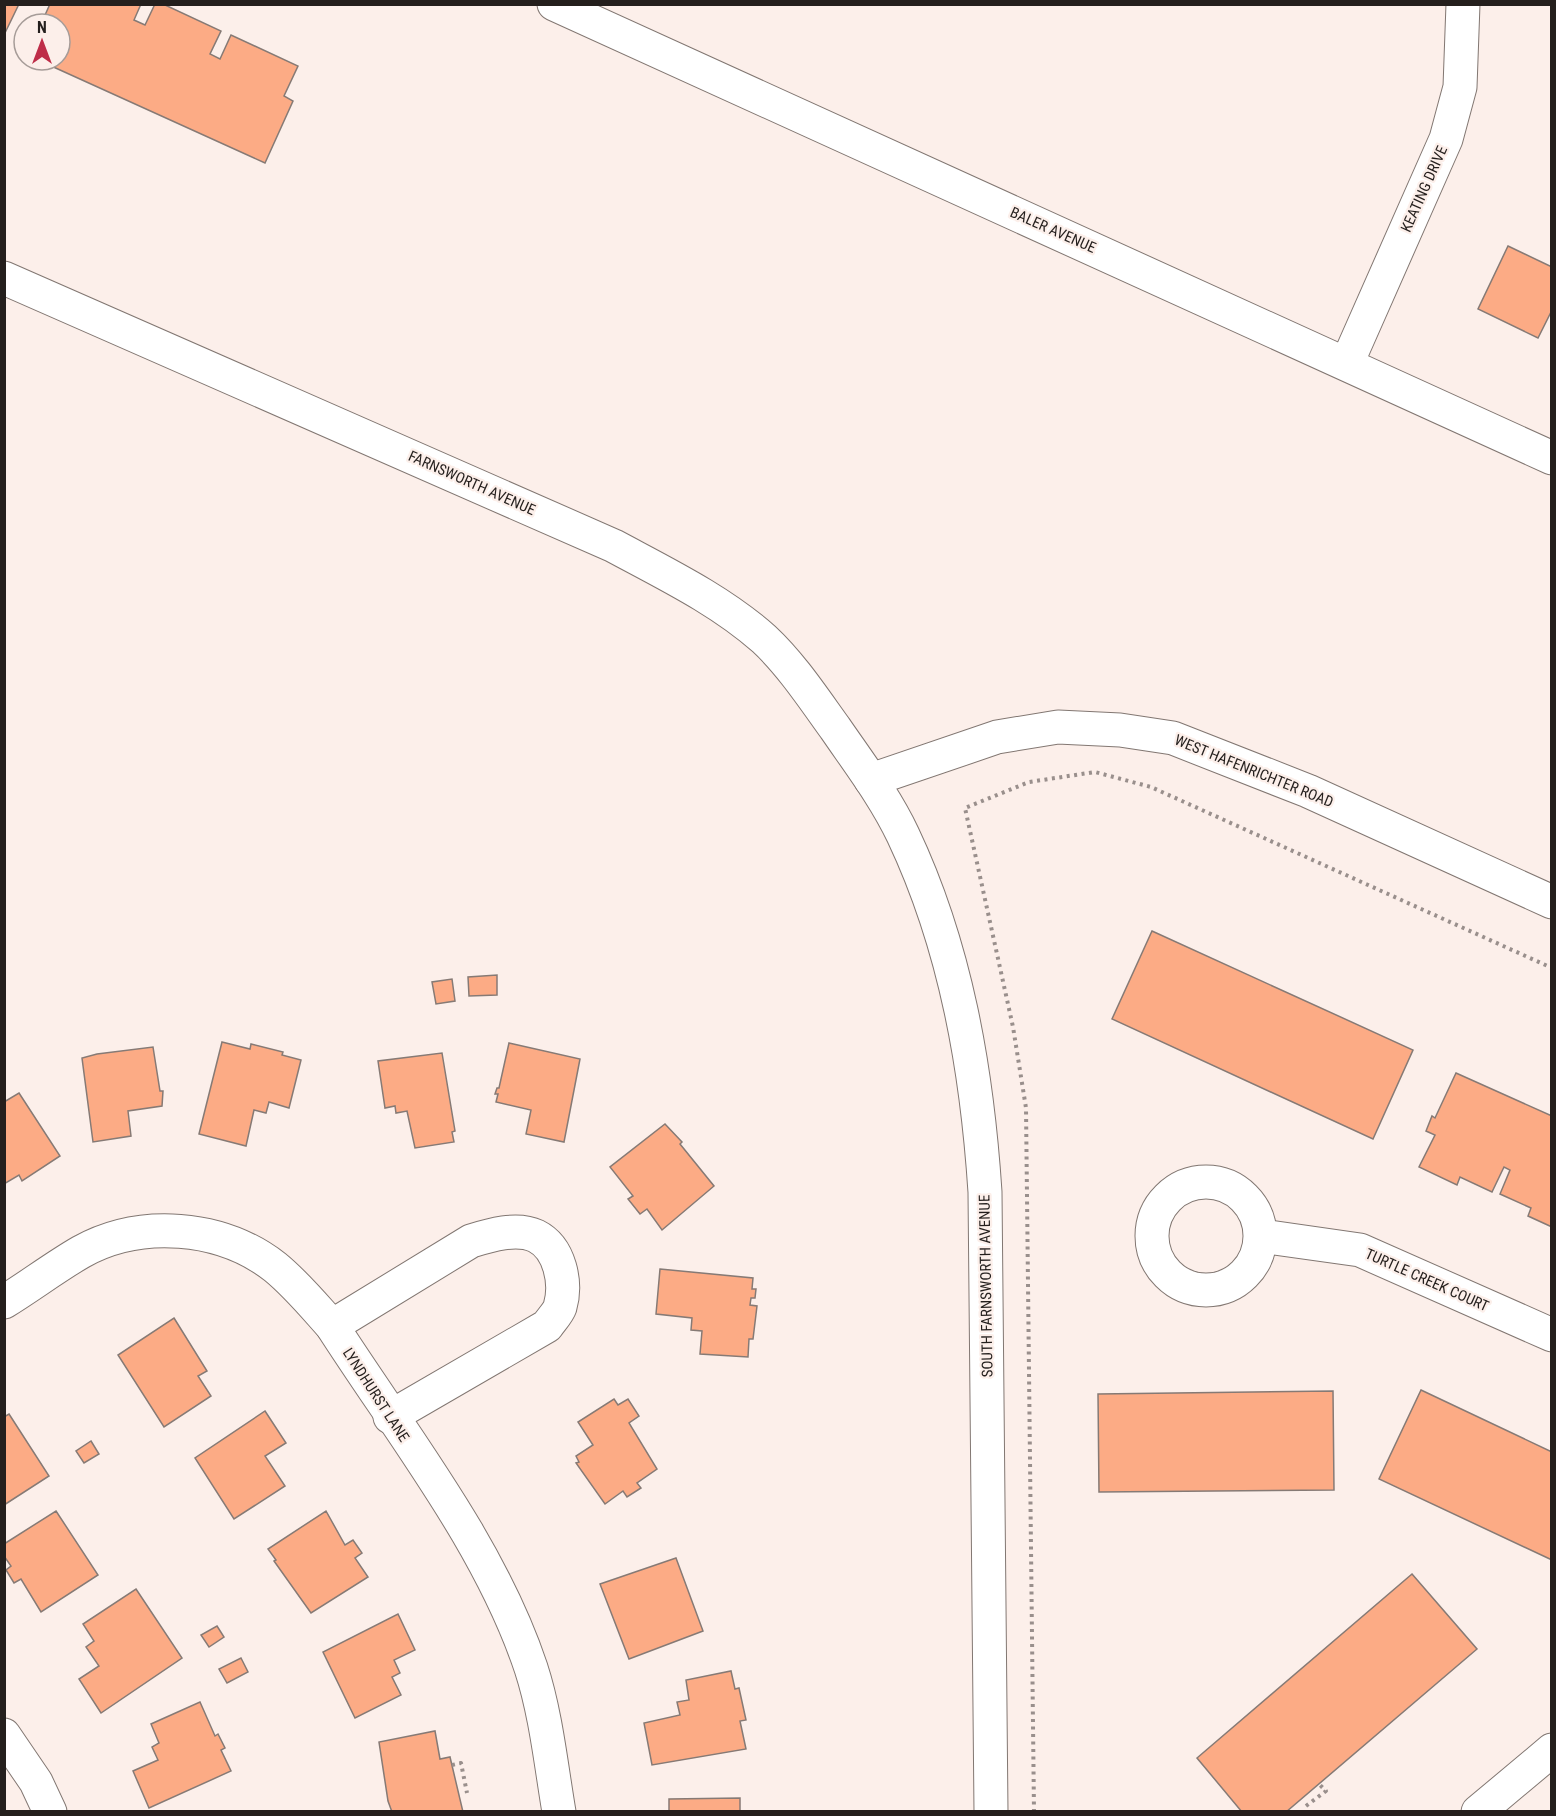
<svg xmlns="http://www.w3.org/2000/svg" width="1556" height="1816" font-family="'Roboto Condensed',sans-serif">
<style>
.building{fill:#fcab85;stroke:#867a75;stroke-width:1.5}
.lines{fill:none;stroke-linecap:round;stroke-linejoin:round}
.minor-casing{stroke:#827772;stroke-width:35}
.path{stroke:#998f8c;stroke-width:4;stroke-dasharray:3 4.5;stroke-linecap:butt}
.minor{stroke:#fff;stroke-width:33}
.labels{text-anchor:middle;stroke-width:4.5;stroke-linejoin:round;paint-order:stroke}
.street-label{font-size:15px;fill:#241f1d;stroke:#fcefea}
</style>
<rect width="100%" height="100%" fill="#fcefea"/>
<g class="building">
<polygon points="4,4 19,4 4,35"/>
<polygon points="50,4 141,4 134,20 145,25 155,4 163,4 221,31 210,54 220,59 231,35 298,66 284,96 293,101 265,163 38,60 60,60 60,24 41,24"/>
<polygon points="1508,246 1552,267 1552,310 1538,338 1478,309"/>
<polygon points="1152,931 1413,1050 1373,1139 1112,1019"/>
<polygon points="497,975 497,995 469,996 468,977"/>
<polygon points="452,979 455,1001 436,1004 432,982"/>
<polygon points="222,1042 250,1049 251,1044 283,1052 282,1055 301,1060 289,1108 269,1102 266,1113 254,1110 246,1146 199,1134"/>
<polygon points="509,1043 580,1059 564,1142 526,1134 531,1110 496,1102 498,1094 495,1094 497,1088 499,1088"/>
<polygon points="153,1047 160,1091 163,1091 162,1106 128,1111 131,1136 93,1142 82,1058 97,1054"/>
<polygon points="442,1053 455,1131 452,1132 454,1142 415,1148 407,1111 396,1113 395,1106 385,1108 378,1061"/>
<polygon points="1456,1073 1552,1116 1552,1227 1528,1216 1531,1208 1500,1194 1510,1170 1504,1167 1492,1192 1460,1177 1457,1185 1419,1167 1435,1135 1426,1131 1432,1116 1435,1118"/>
<polygon points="19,1093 60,1156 22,1181 19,1175 4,1184 4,1102"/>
<polygon points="665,1124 682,1142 680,1144 714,1186 662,1230 647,1209 640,1214 628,1199 633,1196 610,1167"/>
<polygon points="660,1269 753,1278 752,1289 756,1289 755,1298 751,1298 750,1305 757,1306 753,1339 749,1339 748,1357 700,1354 702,1331 691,1330 692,1318 656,1314"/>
<polygon points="174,1318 207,1371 198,1376 211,1396 164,1427 118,1355"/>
<polygon points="1421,1390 1552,1452 1552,1560 1379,1479"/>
<polygon points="1333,1391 1334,1490 1099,1492 1098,1394"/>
<polygon points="614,1399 618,1405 628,1399 639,1416 629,1423 657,1469 637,1483 641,1488 627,1497 623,1491 605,1504 576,1463 579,1462 576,1456 593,1445 578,1422"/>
<polygon points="265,1411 286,1443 265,1456 285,1486 234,1519 195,1458"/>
<polygon points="9,1414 49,1476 4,1505 4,1417"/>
<polygon points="91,1441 99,1454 84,1463 76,1451"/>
<polygon points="56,1511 98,1575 41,1612 21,1579 14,1583 6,1570 11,1566 4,1556 4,1544"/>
<polygon points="326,1511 345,1545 353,1540 362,1553 355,1558 368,1577 311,1613 274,1561 276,1560 268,1549"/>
<polygon points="676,1558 703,1631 629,1659 600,1584"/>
<polygon points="1412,1574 1477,1649 1286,1812 1242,1812 1197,1758"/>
<polygon points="136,1589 182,1658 101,1713 79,1679 99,1666 86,1647 94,1641 83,1624"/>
<polygon points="398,1614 415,1650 394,1660 400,1673 392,1677 401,1695 355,1718 323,1652"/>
<polygon points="217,1626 224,1637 209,1647 201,1635"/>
<polygon points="241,1658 248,1672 227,1683 219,1669"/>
<polygon points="731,1671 735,1689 739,1688 746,1720 740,1721 746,1749 652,1765 644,1723 680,1715 677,1702 689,1700 686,1680"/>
<polygon points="200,1702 215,1736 218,1734 225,1748 221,1750 231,1771 149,1808 133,1771 158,1760 152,1747 159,1743 151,1724"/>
<polygon points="435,1731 440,1759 450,1757 463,1812 392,1812 388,1801 379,1742"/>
<polygon points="740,1798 740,1812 669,1812 669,1799"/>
</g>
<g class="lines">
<defs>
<g id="minor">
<polyline points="554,4 1552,458"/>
<path d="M4,278L614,546C666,574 720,600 764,639C791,664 814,699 835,728C859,763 885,797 903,835C956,947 977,1070 985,1192L991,1812"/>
<polyline points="1347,363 1446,139 1460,87 1463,4"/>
<polyline points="871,780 997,737 1058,727 1120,730 1173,738 1308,791 1552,902"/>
<circle cx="1206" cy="1236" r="54"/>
<polyline points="1261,1236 1360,1250 1552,1335"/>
<path d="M4,1302C30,1286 55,1267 81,1252C140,1219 221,1225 275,1267C296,1284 314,1306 332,1326C402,1435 490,1545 531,1668C546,1714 551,1765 559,1812"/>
<path d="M332,1326L471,1241C490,1235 517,1227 536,1236C560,1248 567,1283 560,1307C558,1313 551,1320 547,1326L390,1417"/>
<polyline points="4,1735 36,1782 50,1812"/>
<polyline points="1478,1812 1552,1750"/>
</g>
</defs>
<use href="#minor" class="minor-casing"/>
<g class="path">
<polyline points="452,1765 461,1763 467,1793"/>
<polyline points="1306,1806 1326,1791 1319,1784"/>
<polyline points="1034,1812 1026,1108 1013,1027 965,808 1029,782 1095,772 1151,787 1552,968"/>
</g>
<use href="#minor" class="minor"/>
</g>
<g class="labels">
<g class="street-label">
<text transform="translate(1424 189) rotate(-66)" y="5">KEATING DRIVE</text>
<text transform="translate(1053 230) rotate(24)" y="5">BALER AVENUE</text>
<text transform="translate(472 483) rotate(24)" y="5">FARNSWORTH AVENUE</text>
<text transform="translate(1254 771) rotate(22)" y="5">WEST HAFENRICHTER ROAD</text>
<text transform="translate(1427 1280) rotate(24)" y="5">TURTLE CREEK COURT</text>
<text transform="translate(986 1286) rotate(-91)" y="5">SOUTH FARNSWORTH AVENUE</text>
<text transform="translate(376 1395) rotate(57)" y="5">LYNDHURST LANE</text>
</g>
</g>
<rect width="1556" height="1816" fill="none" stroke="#241f1d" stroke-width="12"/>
<g transform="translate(42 42)"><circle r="28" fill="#fcefea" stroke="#a69c98" stroke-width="1.5"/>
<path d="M0-4.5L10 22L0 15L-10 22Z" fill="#be2d48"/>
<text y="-9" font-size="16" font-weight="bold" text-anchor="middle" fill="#241f1d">N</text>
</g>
</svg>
